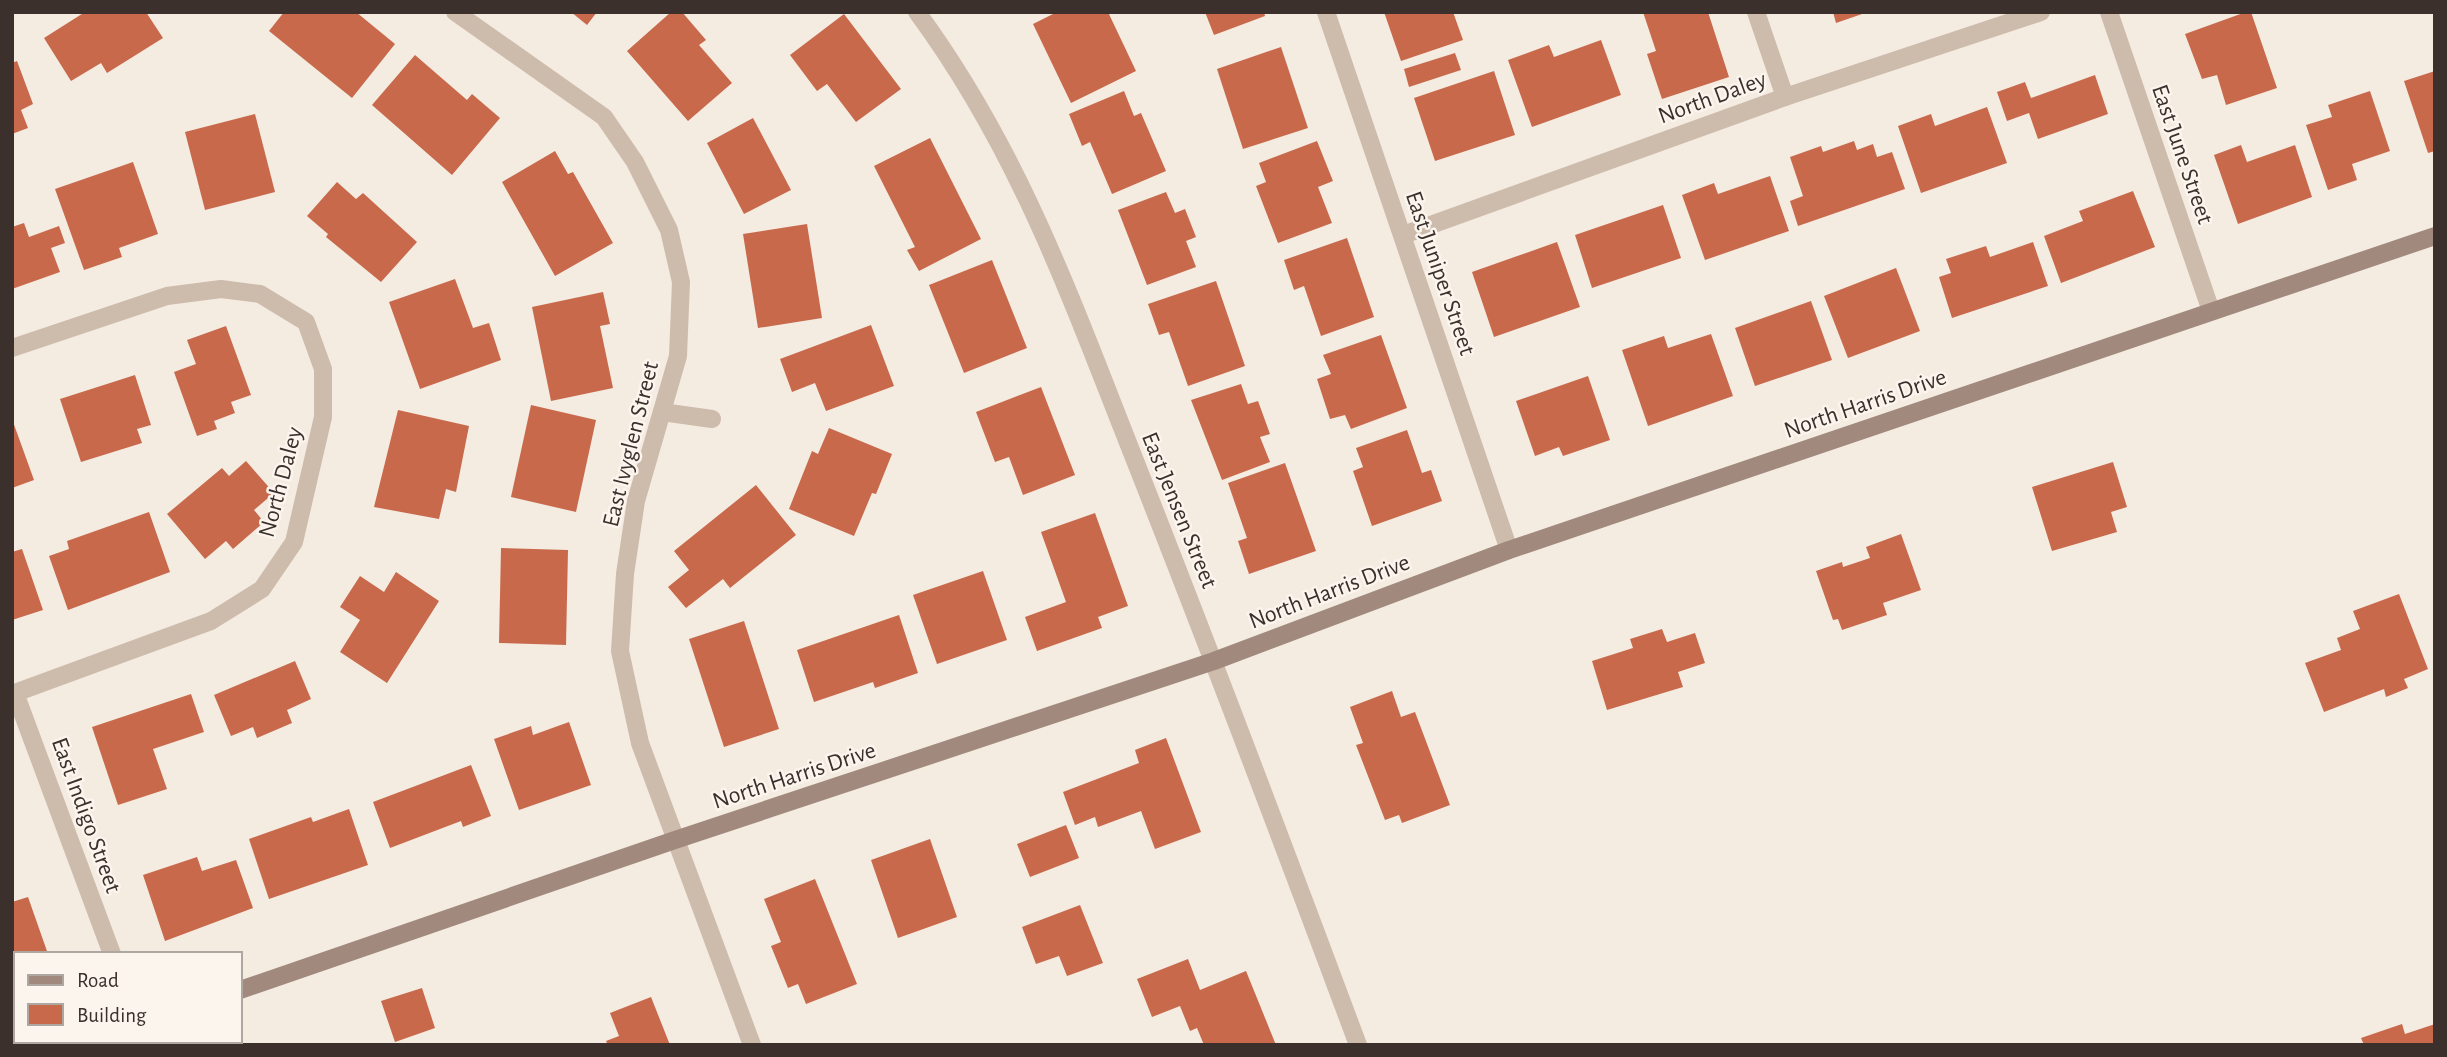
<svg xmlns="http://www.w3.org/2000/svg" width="2447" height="1057" font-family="'Alegreya Sans',sans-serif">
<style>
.building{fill:#c8694b}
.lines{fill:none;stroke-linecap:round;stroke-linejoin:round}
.street{stroke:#cdbbac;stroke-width:18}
.secondary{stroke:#a18a7d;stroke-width:18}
.labels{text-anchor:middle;stroke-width:5;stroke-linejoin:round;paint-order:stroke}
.street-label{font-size:24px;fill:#3b302b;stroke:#fbf5ee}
</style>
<rect width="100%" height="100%" fill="#f4ebe1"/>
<g class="building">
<polygon points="85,12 146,12 163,38 107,73 101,63 71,81 44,38"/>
<polygon points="284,12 356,12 395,44 352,98 269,31"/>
<polygon points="571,12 597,12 587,25"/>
<polygon points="671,12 682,12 706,40 699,45 732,83 688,121 627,51"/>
<polygon points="1057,12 1108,12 1136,71 1071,103 1033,24"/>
<polygon points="1205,12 1264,12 1265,16 1214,35"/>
<polygon points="1384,12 1453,12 1463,40 1401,61"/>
<polygon points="1643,12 1708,12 1729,77 1662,99 1647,54 1656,51"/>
<polygon points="1833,12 1865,12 1865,13 1836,23"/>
<polygon points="2246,12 2251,12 2277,88 2226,105 2217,75 2202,79 2185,34"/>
<polygon points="844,14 901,89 856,122 827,84 817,91 790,55"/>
<polygon points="1601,40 1621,95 1532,127 1508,60 1549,45 1554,57"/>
<polygon points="1281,47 1308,128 1243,149 1217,69"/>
<polygon points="1455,53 1461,70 1409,87 1404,69"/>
<polygon points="415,55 467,100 472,94 500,118 452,175 372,105"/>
<polygon points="17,61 33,104 21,110 28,128 12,134 12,63"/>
<polygon points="1494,71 1515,135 1435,161 1414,98"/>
<polygon points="2435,71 2435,151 2428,153 2404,81"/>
<polygon points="2095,75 2108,114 2038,139 2029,113 2007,121 1997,92 2025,82 2031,98"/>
<polygon points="1124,91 1134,116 1141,113 1166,171 1112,194 1090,142 1082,146 1069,114"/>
<polygon points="2370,91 2390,151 2352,164 2357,180 2328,190 2306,125 2332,117 2328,105"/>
<polygon points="1987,107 2007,163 1921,193 1898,126 1931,114 1935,126"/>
<polygon points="255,114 275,192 205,210 185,132"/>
<polygon points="753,118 791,190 744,214 707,143"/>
<polygon points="930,138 981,239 919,271 907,250 915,247 874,166"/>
<polygon points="1317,141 1333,181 1318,187 1332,223 1278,243 1256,186 1266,182 1259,163"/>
<polygon points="1854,141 1857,150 1873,144 1877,157 1892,152 1905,189 1798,226 1790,201 1803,196 1790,157 1821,146 1823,152"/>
<polygon points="2241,145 2247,162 2295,145 2312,197 2238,224 2214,155"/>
<polygon points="555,151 568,174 573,172 613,243 555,276 502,182"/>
<polygon points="133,162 158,234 119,248 122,257 84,270 55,189"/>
<polygon points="1770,176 1789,231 1705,260 1682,195 1714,183 1718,194"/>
<polygon points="337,182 356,199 363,193 417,242 381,282 326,237 328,234 307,216"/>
<polygon points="2133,191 2155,247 2061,283 2044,236 2083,221 2079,211"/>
<polygon points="1166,192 1175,213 1185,209 1196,237 1186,241 1196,267 1147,285 1118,210"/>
<polygon points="1663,205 1681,258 1592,288 1575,235"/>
<polygon points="24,223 29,237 59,226 65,243 51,248 60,272 12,289 12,227"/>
<polygon points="807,224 822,318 758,328 743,234"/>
<polygon points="1347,238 1374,317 1321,336 1304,286 1294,290 1284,260"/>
<polygon points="1557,242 1580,307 1494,337 1472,272"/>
<polygon points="2033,242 2048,286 1952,318 1939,277 1951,273 1946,259 1986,246 1990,257"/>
<polygon points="992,260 1027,348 964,373 929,285"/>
<polygon points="1896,268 1920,331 1848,358 1824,296"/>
<polygon points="455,279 473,328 489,323 501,360 420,389 389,302"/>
<polygon points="1216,281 1245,366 1188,386 1169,332 1159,335 1148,304"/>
<polygon points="603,292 610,324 600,326 613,388 551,401 532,307"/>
<polygon points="1811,301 1832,360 1755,386 1735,328"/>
<polygon points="871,325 894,386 826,411 815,383 792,392 780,359"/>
<polygon points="226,326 251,395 231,402 235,413 214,421 217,429 197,436 174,372 196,364 187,340"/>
<polygon points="1711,334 1733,396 1648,426 1622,350 1664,336 1668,348"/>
<polygon points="1381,335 1407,408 1351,429 1345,415 1330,419 1317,379 1331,374 1323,355"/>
<polygon points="135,375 151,425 137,429 142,443 81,462 60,399"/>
<polygon points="1588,376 1610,440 1563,456 1559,447 1535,456 1516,401"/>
<polygon points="1241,384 1248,404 1258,401 1270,434 1260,437 1270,462 1222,480 1191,400"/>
<polygon points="1041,387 1075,475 1023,495 1009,457 995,462 976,412"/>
<polygon points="531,405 596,420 576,512 511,497"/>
<polygon points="398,410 469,426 456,492 446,489 439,519 374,507"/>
<polygon points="12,419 34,480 12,488"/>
<polygon points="829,428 892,454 876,494 872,493 854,536 789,509 812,451 818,454"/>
<polygon points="1407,430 1422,473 1431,470 1442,501 1372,526 1353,471 1363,467 1356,448"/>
<polygon points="246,461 274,493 254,510 264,522 233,549 226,541 205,559 167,514 222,468 229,476"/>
<polygon points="2113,462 2127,507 2111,512 2117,532 2052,551 2032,487"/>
<polygon points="1285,463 1316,551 1249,574 1238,541 1247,538 1228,483"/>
<polygon points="756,485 796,535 730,588 723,579 686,608 668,587 689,570 674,551"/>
<polygon points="149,512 170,572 68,610 49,556 69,549 67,541"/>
<polygon points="1095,513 1128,606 1098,617 1102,628 1037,651 1025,617 1066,602 1041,532"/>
<polygon points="1901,534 1921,590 1883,603 1887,615 1842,630 1838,619 1833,620 1816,571 1842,562 1843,567 1870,558 1866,547"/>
<polygon points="501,548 568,550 566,645 499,643"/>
<polygon points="22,549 43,610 12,620 12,552"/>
<polygon points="983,571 1007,640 937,664 913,595"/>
<polygon points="396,572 439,601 387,683 340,652 360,620 340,607 360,576 384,592"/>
<polygon points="2399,594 2428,669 2404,679 2408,688 2386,697 2384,689 2324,712 2305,663 2341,650 2337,638 2360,629 2353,611"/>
<polygon points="899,615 918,673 875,688 873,682 814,702 797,650"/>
<polygon points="744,621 779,729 724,747 689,639"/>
<polygon points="1662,629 1667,642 1695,633 1705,663 1678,672 1683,687 1607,710 1592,661 1633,648 1630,639"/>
<polygon points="295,661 311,699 287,710 292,723 257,738 253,727 231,736 214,695"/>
<polygon points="1392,691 1401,717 1415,712 1450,805 1402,823 1399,815 1385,820 1356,745 1363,743 1350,707"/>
<polygon points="191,694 204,732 153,749 167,789 118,805 92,727"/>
<polygon points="569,722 591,785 519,810 494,739 531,726 533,735"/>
<polygon points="1166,738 1201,832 1155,849 1141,811 1098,827 1095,817 1075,825 1063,792 1139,763 1135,750"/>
<polygon points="471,765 491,816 463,827 461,821 390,848 373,802"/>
<polygon points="349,809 368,865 269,899 249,839 311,817 313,822"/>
<polygon points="1066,825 1079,858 1030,877 1017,844"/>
<polygon points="930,839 957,917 898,938 871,860"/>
<polygon points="197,857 202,871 236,860 253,908 165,941 143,875"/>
<polygon points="815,879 857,984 806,1004 798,984 788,988 771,946 781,942 764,899"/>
<polygon points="28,897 48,954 16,954 16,981 12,982 12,902"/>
<polygon points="1080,905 1103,963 1067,976 1059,956 1036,964 1022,927"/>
<polygon points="1188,959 1200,990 1246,971 1276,1045 1204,1045 1197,1028 1190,1031 1180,1006 1152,1017 1137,979"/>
<polygon points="422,988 435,1028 395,1042 381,1001"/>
<polygon points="651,997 670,1045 608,1045 606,1041 619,1036 610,1013"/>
<polygon points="2402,1024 2405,1034 2435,1024 2435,1045 2364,1045 2361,1038"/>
</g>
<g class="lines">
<g class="street">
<polyline points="455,12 604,117 635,162 669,230 681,282 678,356 636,501 625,574 620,651 640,743 752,1045"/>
<path d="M917,12C1020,152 1071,299 1134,458C1211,653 1285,849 1358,1045"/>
<polyline points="1326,12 1509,550"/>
<polyline points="1756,12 1785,97"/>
<polyline points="2109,12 2211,311"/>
<polyline points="1403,235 1785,97 2041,12"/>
<polyline points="12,348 167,296 221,289 260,294 306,322 323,369 323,417 294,542 262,589 211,621 12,694"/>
<polyline points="662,412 712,419"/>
<polyline points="15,693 112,954"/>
<polyline points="145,1041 146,1045"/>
</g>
<g class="secondary">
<polyline points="240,990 675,840 1214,661 1509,550 2435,236"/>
<polyline points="81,1045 91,1041"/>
</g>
</g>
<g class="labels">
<g class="street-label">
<text transform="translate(1712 97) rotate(-20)" y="8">North Daley</text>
<text transform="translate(2183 154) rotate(71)" y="8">East June Street</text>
<text transform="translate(1441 273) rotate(71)" y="8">East Juniper Street</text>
<text transform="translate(1865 403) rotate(-19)" y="8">North Harris Drive</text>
<text transform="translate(630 444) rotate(-76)" y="8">East Ivyglen Street</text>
<text transform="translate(280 482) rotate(-75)" y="8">North Daley</text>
<text transform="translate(1180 510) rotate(68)" y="8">East Jensen Street</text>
<text transform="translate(1329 591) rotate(-21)" y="8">North Harris Drive</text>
<text transform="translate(794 775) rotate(-18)" y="8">North Harris Drive</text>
<text transform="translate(87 815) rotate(70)" y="8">East Indigo Street</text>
</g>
</g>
<rect width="2447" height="1057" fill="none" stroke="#3b302b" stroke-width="28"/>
<rect x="14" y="952" width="228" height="91" fill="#fbf5ee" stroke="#aea6a0" stroke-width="2"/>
<rect x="28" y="975" width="35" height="10" fill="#a18a7d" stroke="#aea6a0" stroke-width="2"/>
<text x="77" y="987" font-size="21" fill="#3b302b">Road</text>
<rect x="28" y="1004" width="35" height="21" fill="#c8694b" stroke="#aea6a0" stroke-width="2"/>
<text x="77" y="1022" font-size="21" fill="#3b302b">Building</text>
</svg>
